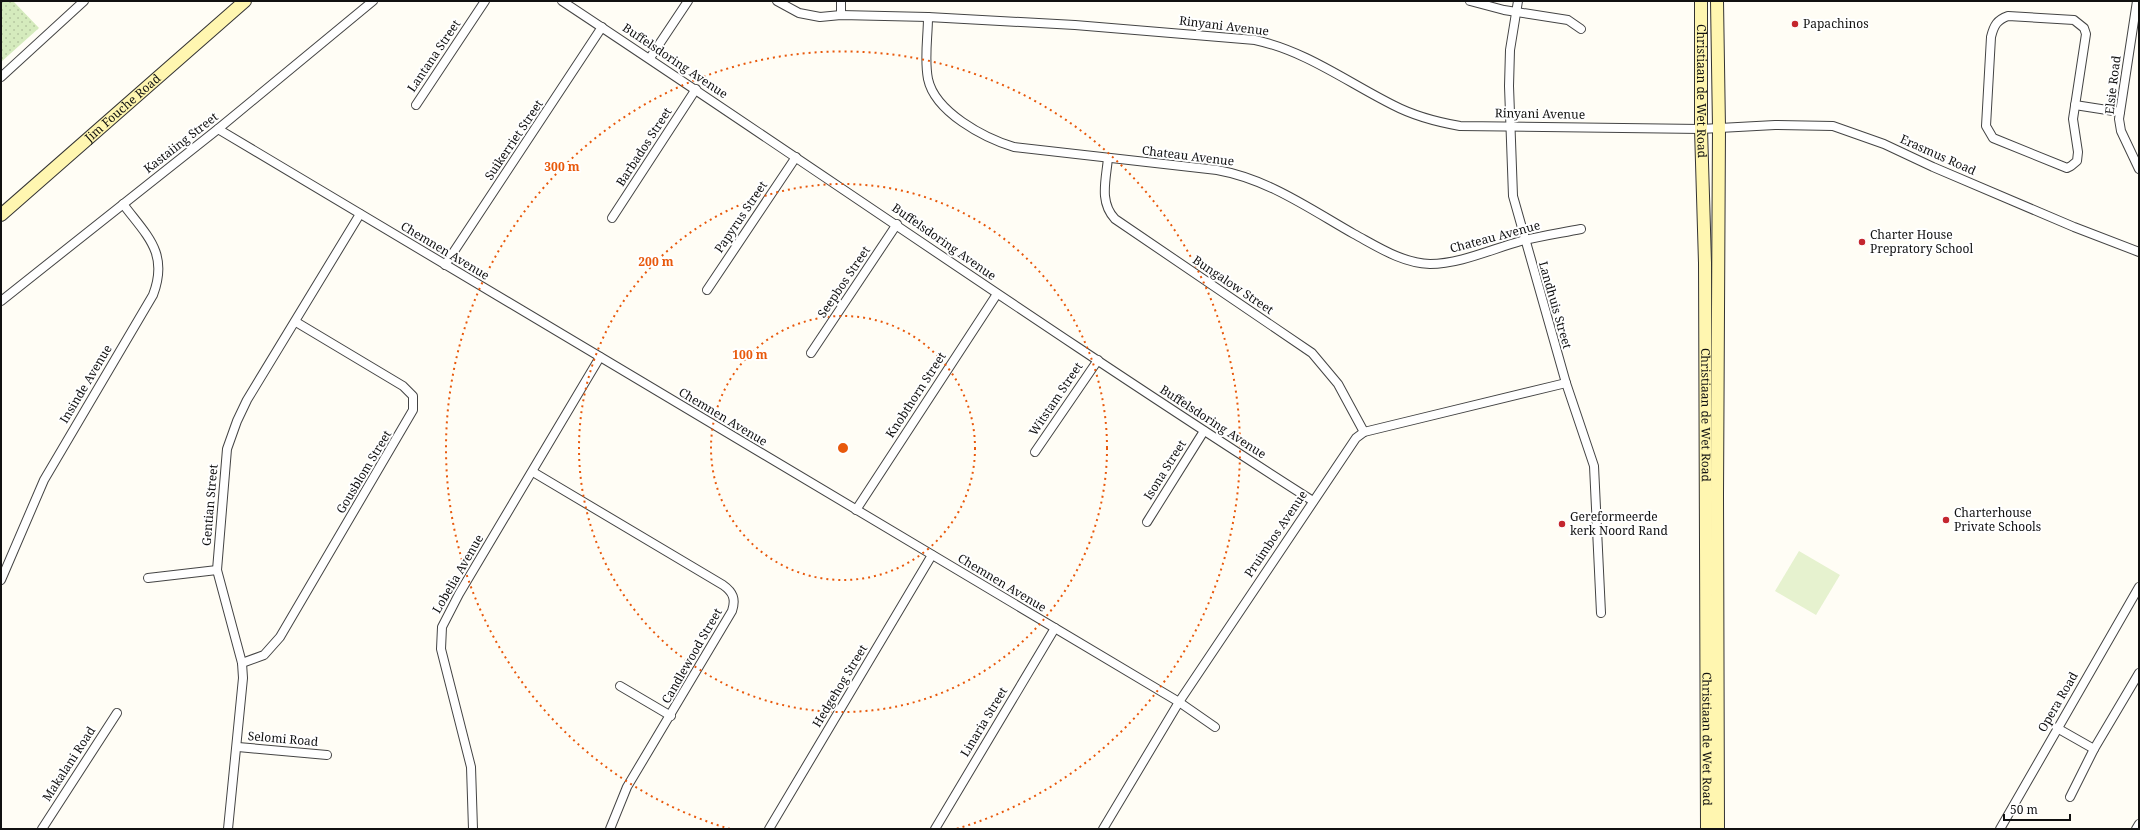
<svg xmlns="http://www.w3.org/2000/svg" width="2140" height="830" font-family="'Noto Serif',serif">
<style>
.park{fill:url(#park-dots)}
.pitch{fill:#e6f2cf}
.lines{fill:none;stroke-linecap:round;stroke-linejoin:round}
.street-casing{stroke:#444;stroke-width:10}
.secondary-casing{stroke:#333;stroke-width:14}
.street{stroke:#fff;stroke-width:8}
.secondary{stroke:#fff6b0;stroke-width:12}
.ring{fill:none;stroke:#e8590c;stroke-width:2;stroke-dasharray:2 4}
.poi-dot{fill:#c4262e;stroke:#fff;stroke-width:1.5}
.labels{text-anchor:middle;stroke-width:4;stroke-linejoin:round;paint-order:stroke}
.poi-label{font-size:12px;fill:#111;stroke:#fff;text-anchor:start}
.street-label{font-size:12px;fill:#111;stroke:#fff}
.centre{fill:#e8590c;stroke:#fff;stroke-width:2}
.ring-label{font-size:12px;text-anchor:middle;font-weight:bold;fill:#e8590c;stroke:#fff;stroke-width:4;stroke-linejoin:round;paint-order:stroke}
</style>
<defs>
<pattern id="park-dots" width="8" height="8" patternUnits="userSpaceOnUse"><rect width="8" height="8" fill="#d5ebbd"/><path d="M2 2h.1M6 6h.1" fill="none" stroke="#b6c8a1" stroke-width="1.8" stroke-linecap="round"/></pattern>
</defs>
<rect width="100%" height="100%" fill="#fffdf5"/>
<polygon class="park" points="1,1 13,1 39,28 1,62"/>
<polygon class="pitch" points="1799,551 1840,575 1816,615 1775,591"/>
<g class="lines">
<defs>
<g id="street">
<path d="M562,1C813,167 1059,339 1313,501"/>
<path d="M777,1L799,13L820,17L841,15L928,17L1075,25L1255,40C1306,51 1347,82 1393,105C1414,116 1437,122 1460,126L1701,129L1775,125L1833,126L1884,144L1933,167L2074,227L2139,252"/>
<polyline points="1470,1 1504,10 1568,20 1581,29"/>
<polyline points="1518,1 1510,50 1509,86 1513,196 1566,383 1594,466 1601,613"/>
<polyline points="2137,1 2119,119 2121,131 2139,169"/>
<polyline points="841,15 841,1"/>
<path d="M2008,16L2074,20L2084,28L2086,34L2073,119L2078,152L2077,161L2071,166L2067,168L1993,138L1986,126L1991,37C1994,25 1997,20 2008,16Z"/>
<path d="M928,17C928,37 924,59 928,79C935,112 984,138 1014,147L1217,170C1268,179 1310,209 1354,234C1378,247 1402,263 1430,264C1460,264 1492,249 1521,241C1540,236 1561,233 1581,229"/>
<polyline points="650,58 688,1"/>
<polyline points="1,77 84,1"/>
<polyline points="416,105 485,1"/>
<polyline points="2075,105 2120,112"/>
<polyline points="218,129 1179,702 1215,727"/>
<path d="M1108,158C1106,180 1099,202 1115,219L1312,353L1338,384L1364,432"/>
<polyline points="612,218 696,89"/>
<polyline points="445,265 602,27"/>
<polyline points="707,290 796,157"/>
<polyline points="1,301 218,129 373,1"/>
<polyline points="811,353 897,224"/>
<polyline points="1035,452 1098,360"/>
<path d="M533,472L723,585C733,592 736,599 732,611L627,787L610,829"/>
<polyline points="856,510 997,294"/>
<polyline points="1147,522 1204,431"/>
<polyline points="148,578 217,570"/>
<path d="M1,580L44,480L153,295C169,253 147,236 123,204"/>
<polyline points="242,663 264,655 280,637 413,410 413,396 403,386 296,322"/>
<polyline points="620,686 671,716"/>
<polyline points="2057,728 2094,749"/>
<polyline points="238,747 327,755"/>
<polyline points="2070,797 2094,749 2139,673"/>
<polyline points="42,829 117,713"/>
<polyline points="228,829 243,678 242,663 217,570 227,449 237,421 247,400 360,214"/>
<polyline points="473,829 471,767 441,649 442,627 459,594 600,357"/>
<polyline points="769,829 932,555"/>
<polyline points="935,829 1055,628"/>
<polyline points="1103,829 1179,702 1356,438 1364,432 1566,383"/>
<polyline points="2000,829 2139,587"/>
<polyline points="2136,829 2139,824"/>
</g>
<g id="secondary">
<path id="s1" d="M1701,1V129L1705,263L1707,829"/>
<polyline points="1717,1 1719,128 1717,494 1718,829"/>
<path id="s2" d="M1,215L245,1"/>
</g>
</defs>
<use href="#street" class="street-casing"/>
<use href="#secondary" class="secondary-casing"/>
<use href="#street" class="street"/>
<use href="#secondary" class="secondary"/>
</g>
<g class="ring">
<circle cx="843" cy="448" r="132"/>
<circle cx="843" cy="448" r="264"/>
<path d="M730 829A397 397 0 1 1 956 829"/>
</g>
<g class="poi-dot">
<circle cx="1795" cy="24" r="4"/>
<circle cx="1862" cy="242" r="4"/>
<circle cx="1946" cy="520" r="4"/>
<circle cx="1562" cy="524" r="4"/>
</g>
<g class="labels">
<g class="poi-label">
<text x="1803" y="28">Papachinos</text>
<text x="1870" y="239">Charter House<tspan x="1870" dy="14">Prepratory School</tspan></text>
<text x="1954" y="517">Charterhouse<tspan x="1954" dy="14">Private Schools</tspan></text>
<text x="1570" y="521">Gereformeerde<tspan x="1570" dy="14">kerk Noord Rand</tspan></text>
</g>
<g class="street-label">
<text transform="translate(1224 26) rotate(7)" y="4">Rinyani Avenue</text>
<text transform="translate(434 56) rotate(-56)" y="4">Lantana Street</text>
<text transform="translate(675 61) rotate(34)" y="4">Buffelsdoring Avenue</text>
<text transform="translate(2113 85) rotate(-83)" y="4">Elsie Road</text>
<text dy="4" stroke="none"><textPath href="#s1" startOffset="90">Christiaan de Wet Road</textPath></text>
<text dy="4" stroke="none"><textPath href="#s2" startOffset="162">Jim Fouche Road</textPath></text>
<text transform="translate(1540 114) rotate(1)" y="4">Rinyani Avenue</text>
<text transform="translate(514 140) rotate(-56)" y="4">Suikerriet Street</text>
<text transform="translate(181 143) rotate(-38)" y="4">Kastaiing Street</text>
<text transform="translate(644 147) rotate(-57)" y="4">Barbados Street</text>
<text transform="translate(1938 155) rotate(24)" y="4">Erasmus Road</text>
<text transform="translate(1188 156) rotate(7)" y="4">Chateau Avenue</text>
<text transform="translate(741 217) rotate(-56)" y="4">Papyrus Street</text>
<text transform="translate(1495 237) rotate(-15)" y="4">Chateau Avenue</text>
<text transform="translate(944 242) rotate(35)" y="4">Buffelsdoring Avenue</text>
<text transform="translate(445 251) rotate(31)" y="4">Chemnen Avenue</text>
<text transform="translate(844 282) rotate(-56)" y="4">Seepbos Street</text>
<text transform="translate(1233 285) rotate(34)" y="4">Bungalow Street</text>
<text transform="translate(1555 305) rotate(74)" y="4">Landhuis Street</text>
<text transform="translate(86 384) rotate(-59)" y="4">Insinde Avenue</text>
<text transform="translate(916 395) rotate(-57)" y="4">Knobthorn Street</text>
<text transform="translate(1056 399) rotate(-56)" y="4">Witstam Street</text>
<text dy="4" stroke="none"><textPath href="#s1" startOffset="414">Christiaan de Wet Road</textPath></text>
<text transform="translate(723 417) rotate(31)" y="4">Chemnen Avenue</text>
<text transform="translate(1213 422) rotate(33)" y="4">Buffelsdoring Avenue</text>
<text transform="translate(1165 470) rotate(-58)" y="4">Isona Street</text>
<text transform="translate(364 472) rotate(-59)" y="4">Gousblom Street</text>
<text transform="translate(210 505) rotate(-85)" y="4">Gentian Street</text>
<text transform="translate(1276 534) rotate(-56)" y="4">Pruimbos Avenue</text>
<text transform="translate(458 574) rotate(-60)" y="4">Lobelia Avenue</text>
<text transform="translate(1002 583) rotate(31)" y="4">Chemnen Avenue</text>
<text transform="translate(692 656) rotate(-60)" y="4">Candlewood Street</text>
<text transform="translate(840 686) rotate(-59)" y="4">Hedgehog Street</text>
<text transform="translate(2058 702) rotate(-60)" y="4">Opera Road</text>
<text transform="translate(984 722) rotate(-59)" y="4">Linaria Street</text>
<text transform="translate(283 739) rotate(5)" y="4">Selomi Road</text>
<text dy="4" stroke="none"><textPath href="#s1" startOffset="738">Christiaan de Wet Road</textPath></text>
<text transform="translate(69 764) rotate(-57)" y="4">Makalani Road</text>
</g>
</g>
<circle cx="843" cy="448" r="6" class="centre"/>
<g class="ring-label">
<text x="562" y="171">300 m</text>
<text x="656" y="266">200 m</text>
<text x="750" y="359">100 m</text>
</g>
<rect width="2140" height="830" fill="none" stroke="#111111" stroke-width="4"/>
<path d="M2004 814v6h66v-6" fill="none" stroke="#111111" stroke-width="2"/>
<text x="2010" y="814" font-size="12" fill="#111111" stroke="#ffffff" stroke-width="3" paint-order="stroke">50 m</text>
</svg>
